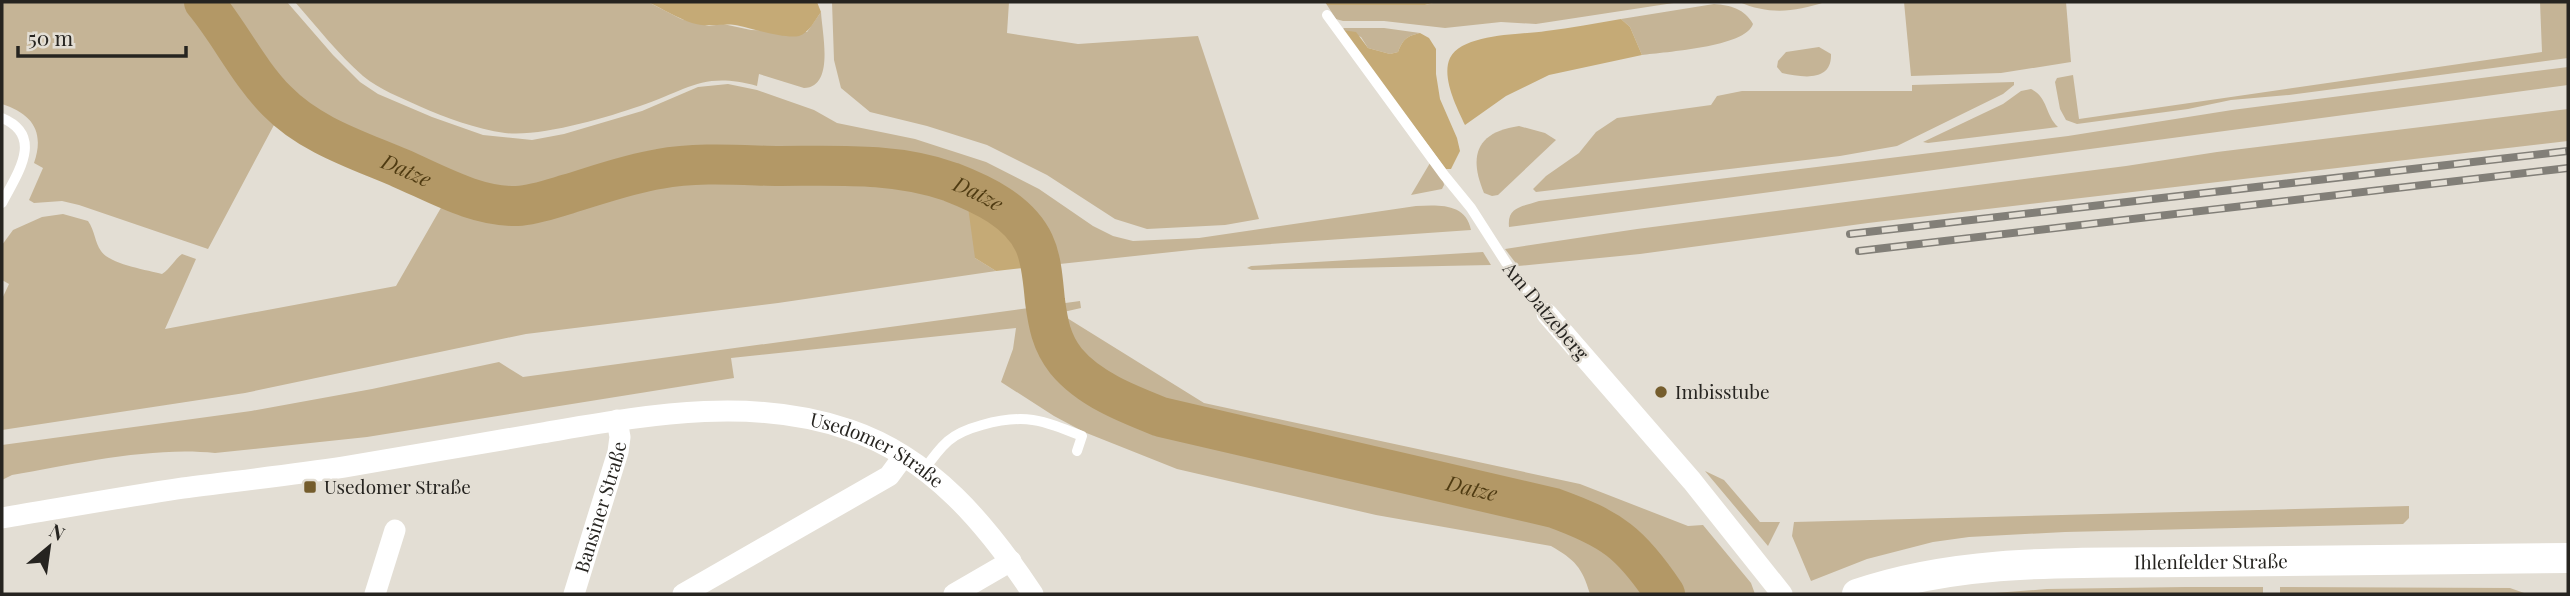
<svg xmlns="http://www.w3.org/2000/svg" width="2570" height="596" font-family="'Playfair Display',serif">
<style>
.green{fill:#c5b496}
.forest{fill:#c5aa76}
.lines{fill:none;stroke-linecap:round;stroke-linejoin:round}
.river{stroke:#b39866;stroke-width:40}
.service{stroke:#fff;stroke-width:10}
.minor{stroke:#fff;stroke-width:21}
.secondary{stroke:#fff;stroke-width:30}
.rail-casing{stroke:#827f78;stroke-width:8}
.rail{stroke:#e3ded4;stroke-width:5;stroke-dasharray:16;stroke-linecap:butt}
.poi-dot{fill:#755d2d;stroke:#e3ded4;stroke-width:2.5}
.labels{text-anchor:middle;stroke-width:5;stroke-linejoin:round;paint-order:stroke}
.street-label{font-size:19px;fill:#262420;stroke:#e3ded4}
.poi-label{font-size:19px;fill:#262420;stroke:#e3ded4;text-anchor:start}
.water-label{font-size:21px;font-style:italic;fill:#4f3b12;stroke:#e3ded4}
</style>
<rect width="100%" height="100%" fill="#e3ded4"/>
<g class="green">
<path d="M2,2H287L333,55L360,82L378,94L432,117L483,135L532,140L564,134L642,111L698,87L728,84L757,90L814,110L837,123L915,139L986,162L1039,189L1093,226L1113,236L1133,241L1199,238L1416,206C1439,205 1466,203 1471,230L1200,249L1041,266L1034,243L975,258L996,271L778,303L526,334L245,393L2,430V299L9,284L2,280V245L13,230L42,217L63,214L88,221C95,231 95,243 101,251C109,264 147,270 162,274C171,268 174,260 182,254L196,259L165,329L396,286L442,206L274,125L208,249L79,205L62,201L34,203L29,200L43,168L34,163C45,131 32,114 2,104Z"/>
<path d="M295,2H648L681,19L709,26L723,24L751,30L807,32L821,12C822,33 835,87 804,88L759,74L757,86C703,71 688,90 640,106C605,118 541,137 505,133C476,129 446,118 419,106C400,97 380,90 363,76C338,54 317,27 295,2Z"/>
<polygon points="832,2 1009,2 1007,33 1078,44 1198,36 1259,219 1225,225 1147,229 1115,219 1047,175 987,145 927,126 870,112 841,88 834,60"/>
<polygon points="1437,2 1680,2 1536,24 1501,22 1445,28 1384,21 1343,21 1336,19 1327,5 1425,5"/>
<path d="M1739,2H1825C1795,12 1769,15 1739,2Z"/>
<polygon points="1904,2 2066,2 2071,62 2001,73 1911,76"/>
<polygon points="2540,2 2568,2 2568,58 2289,95 2231,100 2188,109 2077,124 2066,120 2060,109 2055,82 2057,78 2073,75 2079,119 2542,52"/>
<path d="M1714,4C1730,5 1745,9 1753,24C1746,47 1664,52 1642,55L1630,27L1621,19Z"/>
<path d="M1344,28H1384L1420,33C1407,36 1403,39 1398,52L1390,54L1368,48L1361,37L1342,30Z"/>
<path d="M1819,47L1831,54C1832,83 1801,77 1782,73L1777,67L1778,61L1786,52Z"/>
<path d="M2568,67V85L1509,227C1507,206 1522,207 1539,201L2068,136L2232,110Z"/>
<polygon points="2014,82 2014,85 2003,94 1897,146 1840,156 1536,192 1533,189 1546,176 1579,153 1596,132 1617,118 1711,105 1717,96 1742,91 1912,91 1912,85"/>
<path d="M2031,89C2048,97 2045,115 2058,127L1928,143L1923,142L2003,104L2021,91Z"/>
<polygon points="2568,109 2568,141 1868,223 1640,254 1518,266 1505,249 1637,229 2126,166 2217,152"/>
<path d="M1519,126L1545,133L1556,140L1498,195L1492,196L1484,193C1468,155 1477,132 1519,126Z"/>
<polygon points="1430,163 1443,180 1444,185 1442,189 1411,195"/>
<polygon points="1483,252 1491,265 1252,270 1247,268 1251,266"/>
<path d="M1080,301L1081,308L1059,313L1204,403L1580,484L1688,526L1703,525L1751,583L1755,594H1590C1582,567 1575,560 1551,546L1376,515L1177,469L1084,432L1054,416L1001,382L1013,349L1016,328L731,358L734,378L367,437L215,453C153,446 74,464 12,475L2,480V445L251,411L372,389L499,362L523,377Z"/>
<polygon points="1705,471 1724,480 1760,522 1780,522 1768,546"/>
<polygon points="2409,506 2409,518 2403,524 2065,532 1969,537 1933,542 1867,559 1811,581 1792,536 1794,522"/>
<polygon points="2185,587 2263,587 2263,594 1981,594 2047,589"/>
<polygon points="2280,587 2510,588 2527,594 2280,594"/>
</g>
<g class="forest">
<path d="M648,2H817L821,12C815,20 809,33 799,36C784,39 751,28 735,25C720,23 707,28 692,23C677,18 663,9 648,2Z"/>
<polygon points="1325,2 1437,2 1425,5 1327,5"/>
<path d="M1621,19L1630,27L1642,55L1549,75L1506,96L1465,125C1457,108 1441,77 1450,58C1463,33 1522,35 1546,31C1571,28 1596,23 1621,19Z"/>
<path d="M1342,30L1356,32L1368,48L1390,54L1398,52C1403,39 1407,36 1420,33L1429,38L1436,49V74L1440,99L1457,138L1460,151L1451,169H1446Z"/>
<path d="M978,194C1014,213 1029,226 1041,266L996,271L975,258L968,207Z"/>
</g>
<g class="lines">
<path class="river" id="s1" d="M204,2C230,33 248,72 277,101C310,135 358,150 400,168C437,184 476,207 517,206C534,205 551,199 568,194C598,185 628,174 659,169C697,162 737,165 776,166C834,166 895,162 951,182C982,194 1019,211 1034,243C1042,260 1043,282 1045,301C1048,323 1051,342 1066,361C1089,389 1128,404 1161,417L1554,508C1612,529 1631,543 1665,594"/>
<g class="service">
<polyline points="1327,15 1444,175 1471,208 1514,275 1547,314"/>
<path d="M2,118C45,136 17,174 2,203"/>
<path d="M924,470C931,460 939,449 948,441C957,433 971,428 982,425C1025,413 1042,420 1082,436L1077,451"/>
</g>
<g class="minor">
<polyline points="1547,314 1692,481 1782,594"/>
<path id="s2" d="M2,518C62,508 123,497 183,488C237,481 291,475 344,467C410,456 476,444 542,433C643,416 750,395 850,430C932,458 987,525 1033,594"/>
<polyline points="375,594 395,530"/>
<path id="s3" d="M574,594L618,452L620,437L617,420"/>
<polyline points="683,594 889,476 903,457"/>
<polyline points="954,594 1011,561"/>
</g>
<path class="secondary" id="s4" d="M1857,594C1962,558 2077,563 2187,562C2314,561 2441,560 2568,558"/>
<defs>
<g id="rail">
<polyline points="1850,234 2568,151"/>
<polyline points="1859,251 2568,168"/>
</g>
</defs>
<use href="#rail" class="rail-casing"/>
<use href="#rail" class="rail"/>
</g>
<g class="poi-dot">
<circle cx="1661" cy="392" r="7"/>
<rect x="303" y="480" width="14" height="14" rx="3.5"/>
</g>
<g class="labels">
<g class="street-label">
<text transform="translate(1546 311) rotate(50)" y="7">Am Datzeberg</text>
<text dy="7" stroke="none"><textPath href="#s2" startOffset="891">Usedomer Straße</textPath></text>
<text dy="7" stroke="none"><textPath href="#s3" startOffset="91">Bansiner Straße</textPath></text>
<text dy="7" stroke="none"><textPath href="#s4" startOffset="357">Ihlenfelder Straße</textPath></text>
</g>
<g class="poi-label">
<text x="1675" y="399">Imbisstube</text>
<text x="324" y="494">Usedomer Straße</text>
</g>
<g class="water-label">
<text dy="7" stroke="none"><textPath href="#s1" startOffset="271">Datze</textPath></text>
<text dy="7" stroke="none"><textPath href="#s1" startOffset="859">Datze</textPath></text>
<text dy="7" stroke="none"><textPath href="#s1" startOffset="1489">Datze</textPath></text>
</g>
</g>
<rect width="2570" height="596" fill="none" stroke="#262420" stroke-width="7"/>
<g transform="translate(49 547) rotate(29)" stroke="#e3ded4" stroke-width="5" paint-order="stroke">
<path d="M0-5L12 26L0 18L-12 26Z" fill="#262420"/>
<text y="-10" font-size="19" font-weight="bold" text-anchor="middle" fill="#262420">N</text>
</g>
<path d="M18 46v10h168v-10" fill="none" stroke="#262420" stroke-width="3.5"/>
<text x="28" y="46" font-size="21" fill="#262420" stroke="#e3ded4" stroke-width="5" paint-order="stroke">50 m</text>
</svg>
